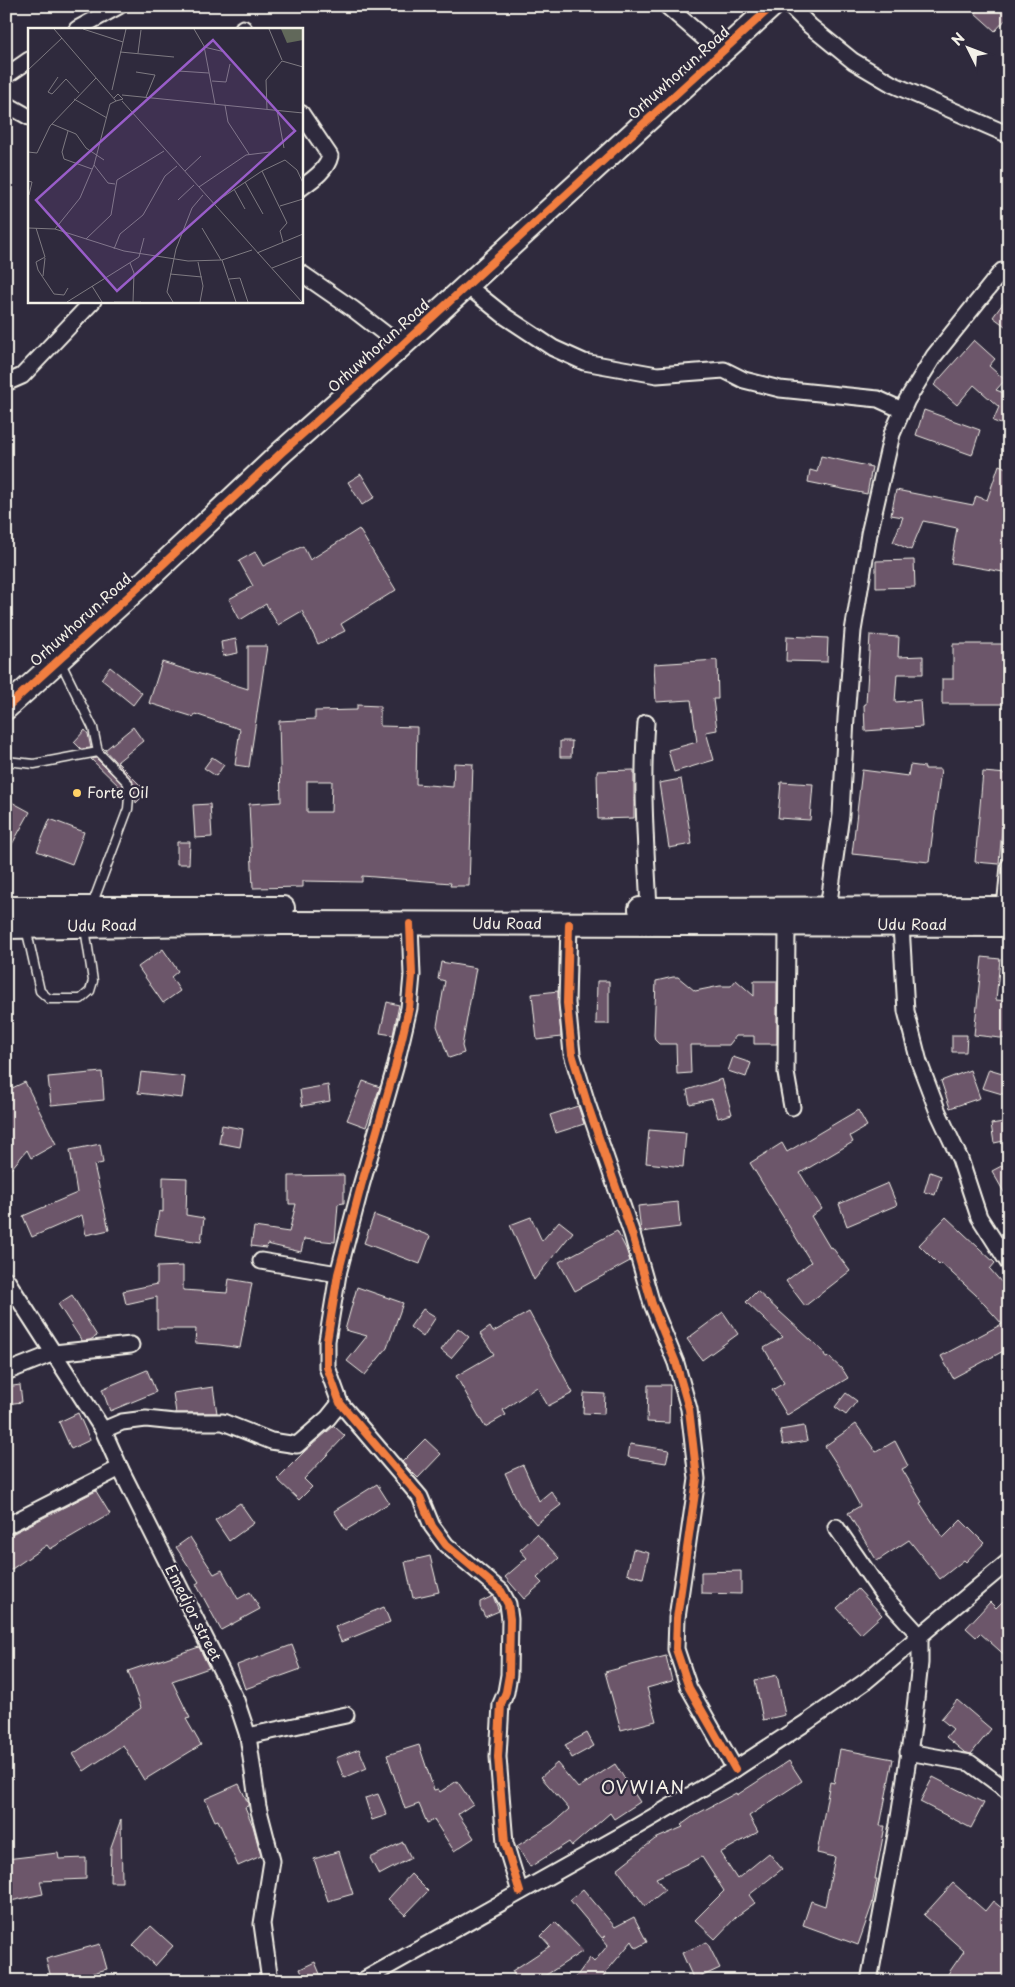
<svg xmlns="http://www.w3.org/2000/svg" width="1015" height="1987" font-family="'Playpen Sans',sans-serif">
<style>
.building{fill:#6c566b;stroke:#f4f1e8;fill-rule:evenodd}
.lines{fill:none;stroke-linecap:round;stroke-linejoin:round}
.lane-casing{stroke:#f4f1e8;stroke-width:11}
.street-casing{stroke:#f4f1e8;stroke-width:19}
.secondary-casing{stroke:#f4f1e8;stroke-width:26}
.lane{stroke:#2f2a3d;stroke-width:8}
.street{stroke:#2f2a3d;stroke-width:15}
.secondary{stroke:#2f2a3d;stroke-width:22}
.cycleway-casing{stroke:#2f2a3d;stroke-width:11}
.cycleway{stroke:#f27e40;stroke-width:8}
.poi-dot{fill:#ffd166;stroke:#2f2a3d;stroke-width:2}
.labels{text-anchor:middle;stroke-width:4.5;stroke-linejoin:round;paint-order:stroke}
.street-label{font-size:15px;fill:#f4f1e8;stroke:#2f2a3d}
.poi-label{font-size:15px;fill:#f4f1e8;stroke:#2f2a3d;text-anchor:start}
.quarter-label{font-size:18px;letter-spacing:1px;fill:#f4f1e8;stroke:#2f2a3d}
.inset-road{fill:none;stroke:#7e7a81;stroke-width:1}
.view{fill:#995dc9;fill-opacity:0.15;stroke:#995dc9;stroke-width:2.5}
.inset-edge{fill:none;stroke:#f4f1e8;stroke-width:2.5}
</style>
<rect width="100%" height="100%" fill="#2f2a3d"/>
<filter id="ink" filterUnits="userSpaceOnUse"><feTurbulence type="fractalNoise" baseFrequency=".02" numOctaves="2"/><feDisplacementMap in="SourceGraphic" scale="10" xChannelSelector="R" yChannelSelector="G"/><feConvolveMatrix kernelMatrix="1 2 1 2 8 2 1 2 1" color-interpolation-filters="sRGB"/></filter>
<g filter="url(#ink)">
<g class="building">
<polygon points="981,6 1009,6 1009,16 995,31 975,13"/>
<polygon points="1009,295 1009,329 993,317"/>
<polygon points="974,340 995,359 989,366 1005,380 996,390 1004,393 1007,383 1009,383 1009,427 993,421 999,407 974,385 957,405 934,385"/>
<polygon points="924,410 980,430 972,455 916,435"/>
<polygon points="821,456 872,467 867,494 808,482 810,470 817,472"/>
<polygon points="999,465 1009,469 1009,573 951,563 957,528 923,521 911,550 893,542 903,517 891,515 896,490 973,505 976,496 987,500"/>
<polygon points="361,474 375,497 362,505 348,482"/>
<polygon points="359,529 396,590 341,624 345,631 318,644 302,611 278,625 266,604 240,620 229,599 253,586 239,561 255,552 263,566 303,546 310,560"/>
<polygon points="914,560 915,587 876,588 876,561"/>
<polygon points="870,635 899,637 898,657 923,656 923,674 897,674 895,702 920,700 922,727 865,731 864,705 866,704"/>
<polygon points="787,636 828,638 827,662 786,661"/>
<polygon points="236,639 238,653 223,656 221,642"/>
<polygon points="953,644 1009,644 1009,704 942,704 942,679 953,679"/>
<polygon points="248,646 267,646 249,767 235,765 240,729 195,714 194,717 149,703 162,662 248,689"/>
<polygon points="717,660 718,699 713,699 717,730 706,732 714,760 674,772 668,750 697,742 691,700 656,702 654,664"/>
<polygon points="110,667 142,693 133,705 101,679"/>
<path d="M357,705L380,706V726L417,727L416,784L453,787L454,763L473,764L469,886H450L451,883L413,880L362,876V882L303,881V887L253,888L249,804L281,802L279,721L315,719V711L357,710ZM307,781H332L331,812H307Z"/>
<polygon points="133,727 143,741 117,762 147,792 136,803 132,780 103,748 105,750"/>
<polygon points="85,730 88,734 91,748 81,749 74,742"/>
<polygon points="560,741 572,741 571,757 560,757"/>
<polygon points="212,757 224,765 216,776 204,768"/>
<polygon points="96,758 123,785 123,790 91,759"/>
<polygon points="910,765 925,767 925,769 941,769 929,862 852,854 862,770 908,776"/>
<polygon points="634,770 634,818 598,819 597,771"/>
<polygon points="983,772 1007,774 999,864 975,862"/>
<polygon points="681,779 692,844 669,848 659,783"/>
<polygon points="781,782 813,784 810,820 778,818"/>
<polygon points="6,799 30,812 6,855"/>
<polygon points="210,804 212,837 195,838 193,805"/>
<polygon points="50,819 84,832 72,864 37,851"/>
<polygon points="177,842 190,842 189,864 177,864"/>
<polygon points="163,949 178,971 171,977 180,991 163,1003 138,967"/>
<polygon points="982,957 1000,959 996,1000 1009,1001 1009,1039 974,1035"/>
<polygon points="441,962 476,968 462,1046 464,1053 449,1058 437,1026 445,981 438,979"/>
<polygon points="673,977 678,977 695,991 720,986 731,986 736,980 754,996 754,981 777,981 777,1044 754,1044 754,1036 736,1036 729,1045 690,1045 691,1073 677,1074 676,1044 659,1044 655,1040 654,1035 656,981"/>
<polygon points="597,981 609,981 609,1024 596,1024"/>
<polygon points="558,991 561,1037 537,1040 532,994"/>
<polygon points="387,1002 399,1005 393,1035 380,1033"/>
<polygon points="952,1035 967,1035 966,1052 952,1052"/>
<polygon points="733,1057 751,1063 746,1077 728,1071"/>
<polygon points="989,1069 1009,1075 1009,1096 982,1088"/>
<polygon points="970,1070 980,1098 950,1108 941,1081"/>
<polygon points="102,1072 104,1100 51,1105 48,1077"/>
<polygon points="141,1072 185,1077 182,1098 138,1093"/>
<polygon points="722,1079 732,1114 718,1118 712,1099 690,1104 687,1090"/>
<polygon points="363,1081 380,1087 366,1127 347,1120"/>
<polygon points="25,1082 56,1144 31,1158 27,1150 6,1175 6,1091"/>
<polygon points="328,1085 330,1101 302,1106 300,1090"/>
<polygon points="578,1106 584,1124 556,1133 550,1115"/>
<polygon points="858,1110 867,1126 850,1136 853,1142 800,1173 822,1209 811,1216 830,1248 832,1247 850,1271 805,1306 786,1281 811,1262 750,1163 782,1143 787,1152"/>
<polygon points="1009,1121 1009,1140 994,1143 991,1124"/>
<polygon points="222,1125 243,1129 240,1147 219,1143"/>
<polygon points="649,1130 686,1133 683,1167 646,1163"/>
<polygon points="100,1144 103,1163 94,1165 109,1230 86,1235 82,1215 32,1237 23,1216 77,1193 70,1150"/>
<polygon points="1009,1162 1009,1201 992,1171"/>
<polygon points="930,1172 941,1176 935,1195 924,1192"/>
<polygon points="344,1175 344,1203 338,1204 335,1242 304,1239 301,1252 267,1244 266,1248 251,1246 254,1227 289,1232 296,1204 289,1204 289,1176"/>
<polygon points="163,1177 187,1178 186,1215 204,1218 201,1242 155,1235 159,1211 163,1212"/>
<polygon points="888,1183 897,1205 847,1226 839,1204"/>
<polygon points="678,1202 680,1227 641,1232 638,1206"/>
<polygon points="374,1215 430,1236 420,1264 364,1243"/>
<polygon points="531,1217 542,1241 559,1221 573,1232 534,1280 510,1225"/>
<polygon points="946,1217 995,1263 990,1269 1009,1291 1009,1348 953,1378 941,1356 1002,1324 976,1295 941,1263 939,1265 919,1245"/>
<polygon points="617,1231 626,1249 630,1261 575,1291 559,1262"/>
<polygon points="183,1266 183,1290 227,1293 229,1279 252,1283 240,1348 220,1345 195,1343 196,1329 157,1329 157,1297 126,1304 123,1291 157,1284 157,1267"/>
<polygon points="357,1287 403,1303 387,1348 365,1375 347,1361 367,1336 345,1330"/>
<polygon points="757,1291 823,1351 826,1358 829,1357 843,1370 848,1378 787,1415 772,1390 784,1383 764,1348 783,1337 746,1302"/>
<polygon points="72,1295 97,1336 90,1340 82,1341 58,1304"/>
<polygon points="423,1309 436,1317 423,1337 410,1327"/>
<polygon points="529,1312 573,1393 548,1406 537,1387 503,1410 506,1415 485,1427 456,1376 494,1354 480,1334 490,1327 493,1332"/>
<polygon points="723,1312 738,1334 702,1360 687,1339"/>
<polygon points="458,1328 469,1337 451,1358 441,1350"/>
<polygon points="147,1370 156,1392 110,1411 102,1389"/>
<polygon points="20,1385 22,1402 6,1404 6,1387"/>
<polygon points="648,1385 670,1385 669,1423 647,1422"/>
<polygon points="213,1387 217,1413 176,1413 173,1393"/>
<polygon points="584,1393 605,1394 604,1414 583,1413"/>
<polygon points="846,1393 857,1401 846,1415 835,1407"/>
<polygon points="78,1413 90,1440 71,1449 59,1422"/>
<polygon points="856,1424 876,1452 895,1441 908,1466 902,1469 922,1502 920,1503 943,1538 961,1520 984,1543 966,1562 964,1560 940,1579 909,1540 877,1561 848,1513 860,1506 838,1466 825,1446"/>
<polygon points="334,1426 345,1436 304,1479 312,1487 299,1500 277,1479 305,1451"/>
<polygon points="804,1426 807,1441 783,1445 780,1430"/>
<polygon points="425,1439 441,1454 418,1478 402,1462"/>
<polygon points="630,1444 669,1450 666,1463 628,1457"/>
<polygon points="523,1465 539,1501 551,1491 561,1505 536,1524 519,1504 505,1473"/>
<polygon points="377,1484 389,1503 346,1530 334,1511"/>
<polygon points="96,1491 110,1514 50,1549 47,1545 6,1573 6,1537"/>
<polygon points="240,1503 254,1523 229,1541 215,1520"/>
<polygon points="537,1534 559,1558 537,1578 542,1583 524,1599 505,1577 527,1558 520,1550"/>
<polygon points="190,1537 214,1574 222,1570 238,1599 250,1592 260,1609 221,1630 196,1584 199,1582 176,1547"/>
<polygon points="633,1549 649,1553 643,1578 627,1574"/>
<polygon points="430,1556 439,1592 413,1598 405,1562"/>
<polygon points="741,1571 741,1594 701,1593 701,1572"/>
<polygon points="858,1589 882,1615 861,1634 837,1608"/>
<polygon points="1009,1595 1009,1659 980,1633 976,1637 966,1628 990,1602 996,1608"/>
<polygon points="493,1596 499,1611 485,1617 480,1607 480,1602"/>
<polygon points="384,1607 390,1622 341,1642 335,1627"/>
<polygon points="292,1645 301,1669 245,1689 237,1665"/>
<polygon points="199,1647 209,1668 172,1681 190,1718 186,1719 201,1745 144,1780 123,1745 84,1771 73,1754 141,1708 128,1671"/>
<polygon points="666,1656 672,1681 647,1688 656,1721 621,1730 605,1672"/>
<polygon points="777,1675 785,1715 763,1720 755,1680"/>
<polygon points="957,1700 991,1729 971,1754 964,1752 946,1737 953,1729 941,1719"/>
<polygon points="587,1733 594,1746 572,1758 565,1745"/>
<polygon points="419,1745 434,1790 438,1789 440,1792 457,1781 473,1804 458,1814 474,1838 454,1851 434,1820 427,1823 419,1804 405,1809 387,1755"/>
<polygon points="359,1749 367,1768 344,1778 336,1758"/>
<polygon points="840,1749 893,1759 880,1826 885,1826 875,1879 877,1879 872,1905 858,1945 803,1925 811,1901 825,1906 835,1857 817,1853 830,1782 834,1783"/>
<polygon points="789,1761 802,1781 749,1816 758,1832 720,1853 737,1879 769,1853 782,1869 749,1895 755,1903 737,1916 715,1939 695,1920 724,1891 702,1857 656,1878 665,1890 645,1906 617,1869 655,1839 683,1827 681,1825 695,1815 736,1793 737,1795"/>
<polygon points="557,1763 578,1788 615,1764 640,1802 614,1819 610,1813 572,1846 569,1842 530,1867 517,1846 552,1824 569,1809 541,1777"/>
<polygon points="933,1777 984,1803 971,1828 920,1802"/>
<polygon points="239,1784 248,1803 248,1806 245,1807 253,1826 261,1856 238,1866 218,1820 215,1821 205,1799"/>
<polygon points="378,1794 387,1815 372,1820 365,1798"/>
<polygon points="121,1819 122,1882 110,1882 111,1847"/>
<polygon points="403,1842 411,1858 379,1875 370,1858"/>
<polygon points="339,1851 353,1894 328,1901 314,1859"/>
<polygon points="58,1853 59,1859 86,1858 86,1879 40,1881 43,1894 6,1902 6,1859"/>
<polygon points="411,1874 428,1891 405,1915 388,1899"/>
<polygon points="953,1883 985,1911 993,1901 1009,1914 1009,1981 943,1981 964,1951 924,1915"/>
<polygon points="583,1889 615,1927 634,1917 647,1942 636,1948 632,1941 606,1972 601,1981 573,1981 590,1958 594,1962 608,1945 603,1939 606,1936 602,1938 570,1900"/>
<polygon points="555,1922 583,1951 537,1981 518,1981 512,1971 550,1946 541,1936"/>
<polygon points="151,1926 173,1946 155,1966 133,1945"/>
<polygon points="707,1942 720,1968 694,1980 682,1953"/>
<polygon points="100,1944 107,1969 65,1981 52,1981 46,1959"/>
<polygon points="315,1962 323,1981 305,1981 300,1969"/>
</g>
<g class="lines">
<defs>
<g id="lane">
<polyline points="60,661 93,728 98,752 128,783 129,797 128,809 92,905"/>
<polyline points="6,761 34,764 98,752"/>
<polyline points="26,928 40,991 49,999 81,999 90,991 93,981 85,928"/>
</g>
<g id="street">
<polyline points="667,6 721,53"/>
<polyline points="790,6 810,26 853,61 892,84 1009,135"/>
<polyline points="243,28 244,29"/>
<polyline points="77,29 119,6"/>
<polyline points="6,76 29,60"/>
<polyline points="6,104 29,117"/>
<path d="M301,113L330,156C327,170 312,180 301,188"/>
<polyline points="301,273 353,309 401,346"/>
<polyline points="466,285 506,317 553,348 584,362 657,375 724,370 744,380 780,389 878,399 902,410"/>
<polyline points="6,383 22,376 93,301"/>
<path d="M646,723C641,785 646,847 649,909"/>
<polyline points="1005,908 1009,866"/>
<polyline points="828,909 841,815 846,718 853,631 869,534 892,434 907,400 934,356 1002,271"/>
<polyline points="410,924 412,975 409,1008 395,1068 361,1186 338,1274 327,1341 327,1367 340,1403 420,1497 432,1526 446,1545 501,1591 508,1604 510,1619 509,1675 506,1692 501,1704 498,1757 505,1843 520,1892"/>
<polyline points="569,924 567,1003 572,1054 587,1103 632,1234 652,1304 676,1363 689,1409 697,1479 677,1618 676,1649 689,1688 735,1769"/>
<polyline points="787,925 786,1073 792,1107"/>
<polyline points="901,925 906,1011 919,1062 938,1112 960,1159 979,1217 1009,1264"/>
<polyline points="261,1261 338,1274"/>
<polyline points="6,1279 103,1430 120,1468 236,1700 248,1736 258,1807 272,1861 262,1924 270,1981"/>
<polyline points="6,1372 54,1353 131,1345"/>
<polyline points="103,1430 122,1422 146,1419 175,1422 223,1422 271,1441 297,1445 328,1418 340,1403"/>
<polyline points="6,1526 120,1468"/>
<polyline points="836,1527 883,1595 920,1636 920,1663 913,1726 898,1824 869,1981"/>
<polyline points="248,1736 346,1715"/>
<polyline points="908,1752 970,1763 1009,1792"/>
<polyline points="362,1981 622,1835 735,1769 807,1722 866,1681 1009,1561"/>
</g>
<g id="secondary">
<polyline points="6,708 141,585 281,453 401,346 772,6"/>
<polyline points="6,908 283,908"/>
<polyline points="640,909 1009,908"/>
<polyline points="6,927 282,923 1009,925"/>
</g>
</defs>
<use href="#lane" class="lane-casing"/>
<use href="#street" class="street-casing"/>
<use href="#secondary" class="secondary-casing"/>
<use href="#lane" class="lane"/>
<use href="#street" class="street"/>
<use href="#secondary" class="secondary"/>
<defs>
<g id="cycleway">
<polyline points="6,708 141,585 281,453 401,346 772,6"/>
<polyline points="410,924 412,975 409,1008 395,1068 361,1186 338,1274 327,1341 327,1367 340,1403 420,1497 432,1526 446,1545 501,1591 508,1604 510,1619 509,1675 506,1692 501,1704 498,1757 505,1843 520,1892"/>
<polyline points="569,924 567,1003 572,1054 587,1103 632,1234 652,1304 676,1363 689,1409 697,1479 677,1618 676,1649 689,1688 735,1769"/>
</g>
</defs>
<use href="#cycleway" class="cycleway-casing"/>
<use href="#cycleway" class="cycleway"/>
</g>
</g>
<circle class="poi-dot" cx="77" cy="793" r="5"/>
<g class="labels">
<g class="street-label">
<text transform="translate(679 73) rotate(-42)" y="5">Orhuwhorun Road</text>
<text transform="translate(379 346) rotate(-42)" y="5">Orhuwhorun Road</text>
<text transform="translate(81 620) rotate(-42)" y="5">Orhuwhorun Road</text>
<text x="507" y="929">Udu Road</text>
<text x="912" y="930">Udu Road</text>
<text transform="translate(102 926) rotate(-1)" y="5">Udu Road</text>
<text transform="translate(193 1613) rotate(63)" y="5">Emedjor street</text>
</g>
<g class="poi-label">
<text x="87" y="798">Forte Oil</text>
</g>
<g class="quarter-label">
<text x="643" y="1794">OVWIAN</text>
</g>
</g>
<g transform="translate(28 28)">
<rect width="275" height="275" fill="#2f2a3d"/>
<path d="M253,1H275V12L259,15Z" fill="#61685a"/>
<path class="inset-road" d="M26,1L88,73L95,71L90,66L86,70M55,1L95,14M166,1L176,18L187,76M241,1L254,32M176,19L197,24M92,24L146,29M110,25L113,2M0,42L34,10M150,43L181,45M108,44L127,47L118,69M30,49L20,64L24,66L38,51L51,65M184,53L198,54L202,36M84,62L98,1M94,67L275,85M46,71L79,90M94,73L274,274M197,77L200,94L221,126M239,81L238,52L254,33L275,39M249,82L256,120M24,96L48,106L58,120L76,132M40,103L34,124L36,131L64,141M0,124L9,125L22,98L68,50M66,137L80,155L87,156M157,143L173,128M234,143L259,195L252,203L255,214M0,153L4,154L1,167M217,154L235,186M171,159L218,127L242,124M206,161L217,181M150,172L166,157M186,175L234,143L257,132L269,142L275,155M252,178L275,171M0,200L27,201L96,223L160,233L194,232L224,222M8,200L17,229L8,234L10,242L26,266L36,267L40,260M174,200L193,232M27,201L52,170L66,137L82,76L88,73M58,211L83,187L89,152L136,123M86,221L92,206L115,187L137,148L149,138M229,225L275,206M194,232L208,274M170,234L175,258L172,274M102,235L106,245L105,274M244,240L275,228M142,246L174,249M15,248L17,230M201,251L212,250L220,274M64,258L74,274M39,274L111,229L116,210M86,274H113M145,274L139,264L148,221L164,180L175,167"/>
<path class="view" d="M185,12L267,103L89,263L8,172Z"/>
<rect width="275" height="275" class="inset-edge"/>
</g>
<rect width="1015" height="1987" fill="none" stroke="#2f2a3d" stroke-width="25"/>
<rect x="12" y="12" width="990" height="1962" fill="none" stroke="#f4f1e8" stroke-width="2" filter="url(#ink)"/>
<g transform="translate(968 48) rotate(312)" stroke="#2f2a3d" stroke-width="4" paint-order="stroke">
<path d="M0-4L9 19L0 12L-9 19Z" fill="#f4f1e8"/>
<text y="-8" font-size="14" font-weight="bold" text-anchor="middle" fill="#f4f1e8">N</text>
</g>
</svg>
